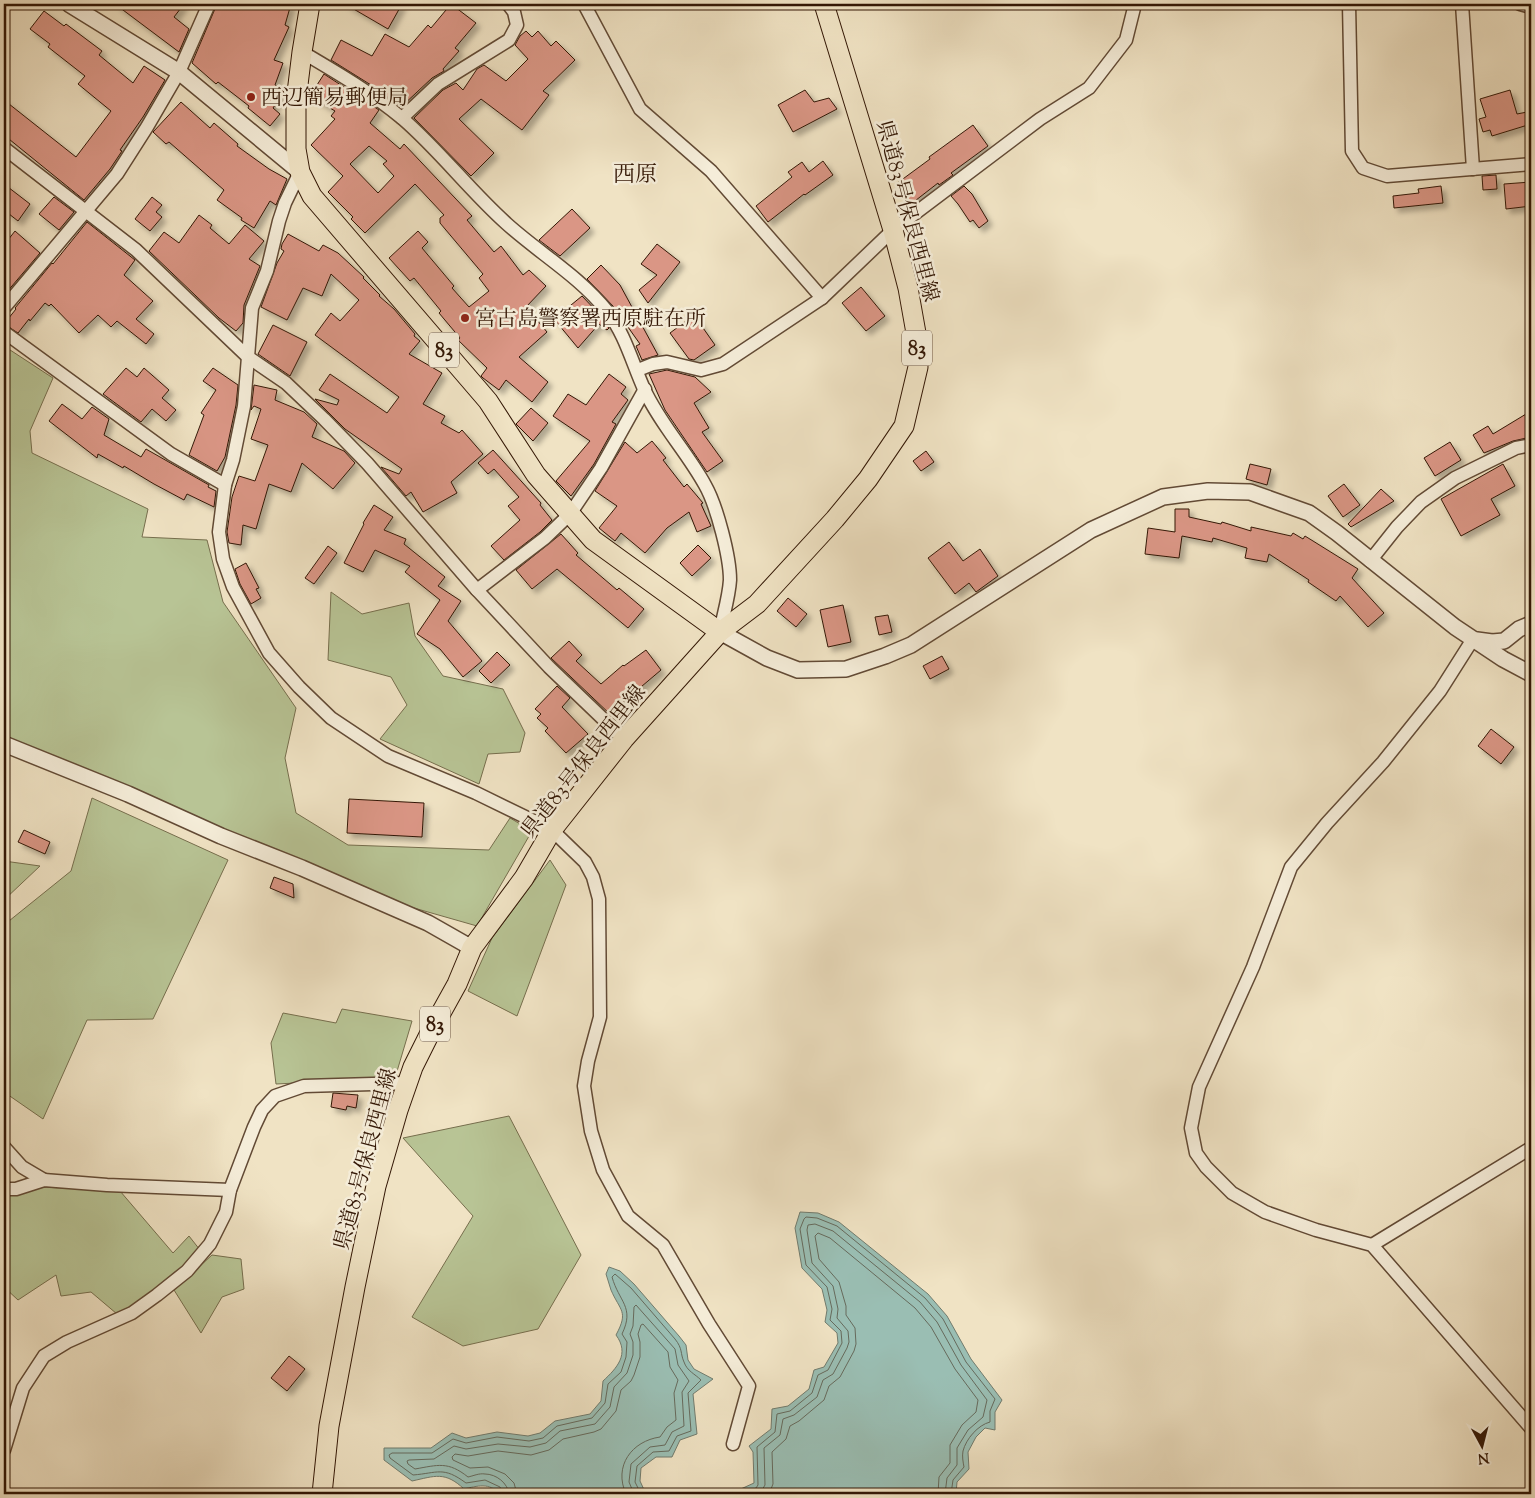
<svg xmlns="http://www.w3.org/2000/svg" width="1535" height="1498" font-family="'Sorts Mill Goudy','Noto Serif JP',serif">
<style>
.green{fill:#b8c495;stroke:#766e4d}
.water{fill:#9abeb3;stroke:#717b6d}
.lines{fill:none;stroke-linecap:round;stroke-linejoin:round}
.shore{stroke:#666a5c;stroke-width:1}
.building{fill:#da9685;stroke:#331705;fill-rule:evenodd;filter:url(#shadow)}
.minor-casing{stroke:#624a35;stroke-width:15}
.tertiary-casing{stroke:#624a35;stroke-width:18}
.primary-casing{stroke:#331705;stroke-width:21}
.minor{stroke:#f5edd9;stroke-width:12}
.tertiary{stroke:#f5edd9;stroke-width:15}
.primary{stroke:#f0e3c4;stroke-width:19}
.poi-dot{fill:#8f2418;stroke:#f5edd9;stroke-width:2}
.labels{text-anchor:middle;stroke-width:5;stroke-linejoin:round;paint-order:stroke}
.shield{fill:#f5edd9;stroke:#6d5745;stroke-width:1}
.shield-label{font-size:20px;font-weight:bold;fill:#331705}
.poi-label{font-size:21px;fill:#331705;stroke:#f5edd9;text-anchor:start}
.street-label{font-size:21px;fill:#331705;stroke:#f5edd9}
.neighbourhood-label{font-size:22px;fill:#331705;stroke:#f5edd9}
</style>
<defs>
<filter id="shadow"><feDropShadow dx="4.5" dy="4.5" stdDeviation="2.5" flood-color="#0004"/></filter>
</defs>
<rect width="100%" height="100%" fill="#f0e3c4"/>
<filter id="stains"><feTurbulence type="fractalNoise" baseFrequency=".004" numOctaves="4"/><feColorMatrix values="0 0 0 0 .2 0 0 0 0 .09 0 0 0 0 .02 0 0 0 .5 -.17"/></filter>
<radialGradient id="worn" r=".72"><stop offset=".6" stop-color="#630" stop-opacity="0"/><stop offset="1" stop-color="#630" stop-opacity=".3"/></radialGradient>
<g class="green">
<polygon points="4,346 53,378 30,431 32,453 148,509 142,537 207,540 223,602 296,708 285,758 296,813 348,845 489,850 510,818 532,831 477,926 400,904 4,737"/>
<polygon points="331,592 362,614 409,603 415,636 443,676 503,689 525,733 520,752 488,754 479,784 380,739 407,705 391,677 328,660"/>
<polygon points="92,798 228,860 153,1019 87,1020 43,1119 4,1092 4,925 71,871"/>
<polygon points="550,860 566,885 517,1016 468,991 492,938"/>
<polygon points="4,861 40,866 4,900"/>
<polygon points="342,1009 412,1021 395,1078 276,1084 271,1043 283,1013 336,1023"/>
<polygon points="509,1116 581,1255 538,1329 463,1346 412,1317 473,1216 403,1138"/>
<path d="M42,1187L120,1191L173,1253L189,1236L200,1250C179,1274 144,1300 117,1314L91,1292L61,1296L56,1275L18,1300L4,1287V1194Z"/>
<polygon points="212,1255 241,1259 244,1289 222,1297 201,1333 174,1290"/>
</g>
<g class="water">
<polygon points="800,1212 818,1213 839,1222 928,1294 947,1316 971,1359 1002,1400 995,1412 995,1430 985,1428 976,1437 968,1452 969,1469 957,1482 956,1494 734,1494 732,1493 754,1483 753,1452 749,1446 771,1429 772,1409 788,1406 809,1389 814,1370 824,1367 838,1343 837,1333 825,1322 827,1310 822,1289 802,1268 795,1228"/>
<path d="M609,1267L620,1271L634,1284L679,1336L686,1345L688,1360L694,1369L713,1379L693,1394L697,1434L680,1440L672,1457H656L641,1468L640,1481L646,1494H499C490,1482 477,1486 464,1489C445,1471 435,1476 412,1481L384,1460V1448H431L452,1433L466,1438L497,1432L528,1436L540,1433L555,1421L590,1414L601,1401L603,1381C617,1368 630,1354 616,1335C629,1311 620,1311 611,1290C609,1285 608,1279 606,1274Z"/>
</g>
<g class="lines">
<g class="shore">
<path d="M503,1494L500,1487L485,1480L466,1483C443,1466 438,1473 413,1475L390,1458L389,1455L392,1453H432L453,1439L466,1443L497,1437L529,1441L543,1438L557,1426L592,1418L605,1403L608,1384L621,1372L626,1357L627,1342L622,1334C635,1307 619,1302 612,1277L615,1274L631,1288L675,1339C683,1349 680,1353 684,1362C687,1371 695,1374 701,1380L688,1393L691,1431L677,1436L669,1451L653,1452L637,1466L635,1482L641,1494"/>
<path d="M509,1494C508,1483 496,1474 485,1474C479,1473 473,1476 468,1477C448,1461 438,1465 415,1469L408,1464L407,1461L409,1460L434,1459L454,1446L466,1449L498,1444L530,1447L546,1443L560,1431L595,1424L610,1407L614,1387L627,1373L633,1355V1342L630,1334L633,1326L634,1307L636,1305L675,1349L678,1365L689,1381L682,1392L684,1426L672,1432L665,1445L650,1447L631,1464L629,1482L634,1494"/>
<path d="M517,1494L514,1483L505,1474L488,1467L470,1468L453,1460L452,1457L455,1454L468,1456L498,1451L531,1455L549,1450L563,1439L594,1432L601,1429L616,1411L621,1390L631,1381L634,1375L640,1357V1342L638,1334L641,1325L643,1324L668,1352L670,1367L678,1380L674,1393L676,1420L667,1427L660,1437C632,1441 613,1466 626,1494"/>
<path d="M741,1494L756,1488L758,1485L757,1447L775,1432L777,1414L790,1411L812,1393L818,1375L828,1370L842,1343L841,1331L830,1320L832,1309L827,1287L806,1265L800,1229L804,1219L806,1217L817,1218L837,1226L925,1298L943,1319L966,1362L995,1399L990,1411V1422C978,1425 966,1439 963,1451C962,1456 963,1462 964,1467L953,1480L951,1494"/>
<polyline points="756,1494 762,1490 765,1485 764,1448 780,1435 783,1419 794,1415 817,1397 823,1380 833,1374 847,1348 849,1342 848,1331 837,1318 838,1309 833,1286 812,1263 807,1230 808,1225 815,1224 833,1231 920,1302 937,1322 961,1365 987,1400 983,1417 968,1430 957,1448 957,1465 947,1478 945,1494"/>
<polyline points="769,1494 773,1484 772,1452 786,1439 790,1426 799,1421 824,1400 829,1386 840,1377 854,1351 856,1344 855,1328 846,1315 846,1306 839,1282 819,1259 815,1236 818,1233 830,1238 915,1308 931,1327 955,1369 978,1400 976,1412 962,1425 950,1445 950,1463 939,1477 938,1494"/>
</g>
</g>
<g class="building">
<polygon points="115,4 184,4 174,17 189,29 179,52"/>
<polygon points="217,4 291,4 285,25 289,27 274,60 283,63 275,85 284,92 273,108 280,114 270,126 248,108 249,106 218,82 216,84 192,63"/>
<polygon points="345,4 402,4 388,29"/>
<polygon points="451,4 476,23 455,48 459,51 443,69 444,71 432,78 401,107 371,85 331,60 341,40 372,56 385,34 409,47 428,25 431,28"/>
<polygon points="44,11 64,26 66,24 102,51 99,55 133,83 144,66 165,80 143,117 120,150 122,151 110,169 84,200 4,135 4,100 76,157 111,111 78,84 85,76 48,47 50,44 30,29"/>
<polygon points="526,31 532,37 538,31 551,46 556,41 575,60 543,91 549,95 522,130 481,99 459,119 494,153 471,176 414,118 443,90 456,83 463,90 477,69 484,65 506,81 528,59 515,45 520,36"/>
<path d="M324,74L379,110L370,123L400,149L404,144L472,216L467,220L494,252L501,246L523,275L529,270L546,286L526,307L547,332L519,357L548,382L532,402L506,380L499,390L483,378L481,376L487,368L458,340L460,338L439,313L441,311L414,278L410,281L389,258L418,231L428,242L422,248L454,286L452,288L469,307L489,291L479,278L483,274L440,223V218L444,215L415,184L365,233L351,219L353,217L328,192L343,176L311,145L335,119L331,116L335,111L310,96ZM369,146L387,161L383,164L394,176L378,193L350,164Z"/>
<polygon points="805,90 814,102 829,98 837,109 793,132 778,105"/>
<polygon points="1510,90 1517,114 1527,112 1531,124 1492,136 1490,130 1483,132 1479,119 1486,117 1480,99"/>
<polygon points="181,102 210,128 214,123 238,144 237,146 269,169 287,179 276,205 270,201 254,228 241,220 242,218 217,200 224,190 169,142 166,144 153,132"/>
<polygon points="973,125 988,146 951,173 953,175 939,185 938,183 911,204 896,184 930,159 929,157"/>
<polygon points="823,161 833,175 805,195 804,194 768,222 756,206 792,177 788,172 802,162 809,172"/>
<polygon points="1496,175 1497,189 1483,190 1482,176"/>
<polygon points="1531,182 1531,206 1506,209 1504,184"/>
<polygon points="4,184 30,204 18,221 4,210"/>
<polygon points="964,186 972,194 988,221 979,228 973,220 970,222 958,204 951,196"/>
<polygon points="1441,186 1443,203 1394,208 1393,196 1419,193 1418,189"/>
<polygon points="54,197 74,212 59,230 39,214"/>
<polygon points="152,197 162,205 156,212 162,217 150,231 135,219"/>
<polygon points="572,209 590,228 560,256 539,240"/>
<polygon points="199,215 212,225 210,228 229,244 245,225 264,241 249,259 260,266 244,305 243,323 236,331 219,318 149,251 164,232 179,243"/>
<polygon points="87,222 135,260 124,275 153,301 136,319 154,334 146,344 117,321 111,327 98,315 79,333 51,304 49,306 45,303 30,321 29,319 18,333 4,324 16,309 15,308 52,263 53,264"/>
<polygon points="15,231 40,253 6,293 4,291 4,245"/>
<polygon points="288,234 319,251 323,245 338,253 364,277 363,278 380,295 379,296 394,309 415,334 414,336 420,341 409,354 442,373 423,404 445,416 441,423 459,433 462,430 483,454 451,482 457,493 423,512 411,492 406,496 381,467 399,474 402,469 345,429 315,399 337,405 339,400 319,390 330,374 387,413 399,397 315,335 331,313 340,321 359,300 331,274 322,296 303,288 287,320 261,307 277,263 284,251 281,249 282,244"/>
<polygon points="657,244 680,262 648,303 639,290 657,275 641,264"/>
<polygon points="601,265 620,285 658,355 642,360 636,346 640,344 613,306 587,279"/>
<polygon points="861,287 885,316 866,331 842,303"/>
<polygon points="582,296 601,316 609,328 607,330 599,324 578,348 554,319"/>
<polygon points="694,315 715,345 694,360 689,359 670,333"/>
<polygon points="273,325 307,342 290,376 258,354"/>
<polygon points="126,368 137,377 144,368 169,390 162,398 176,410 166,421 152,409 141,422 103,394"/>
<polygon points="213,368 238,385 236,405 225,457 217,471 189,455 204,415 201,413 216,390 203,381"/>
<polygon points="667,370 695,377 711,392 694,403 709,428 702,432 723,461 707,472 665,410 649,374"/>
<polygon points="609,374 626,387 621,394 628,400 612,422 616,424 594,464 571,496 556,481 590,441 553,416 568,394 586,405"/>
<polygon points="254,385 277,390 275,400 304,412 317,424 312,437 344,451 355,463 333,489 302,463 291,492 269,484 256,529 243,525 241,545 229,543 227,532 232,497 239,476 255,481 268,445 251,439 261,409 254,406 251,410"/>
<polygon points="62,404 82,419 92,407 109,419 104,435 141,457 146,449 209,485 208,487 216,491 214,507 187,494 184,500 154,484 124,466 123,468 98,454 97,458 49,421"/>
<polygon points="531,408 548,423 533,441 516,424"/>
<polygon points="1531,411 1531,437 1513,441 1484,453 1473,435 1488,426 1493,434"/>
<polygon points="652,441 666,458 663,460 684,487 687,484 703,503 701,504 711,526 697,532 689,512 667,528 645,553 621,533 615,541 599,528 617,506 595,491 625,442 637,453"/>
<polygon points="1450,442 1461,460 1435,476 1424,458"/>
<polygon points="493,450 541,503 540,505 552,520 540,532 504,560 491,546 520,520 508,506 519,497 494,469 488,474 478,463"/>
<polygon points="926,451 934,462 921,471 913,461"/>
<polygon points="1250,464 1271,469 1267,485 1246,479"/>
<polygon points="1503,464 1515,486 1491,499 1500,515 1461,536 1441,499"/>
<polygon points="1344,484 1360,505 1343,517 1328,496"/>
<polygon points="1381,489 1394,501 1351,527 1348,524"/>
<polygon points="374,505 393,517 384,530 406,539 404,544 445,577 438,586 461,601 448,621 482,661 463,677 440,649 417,634 440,600 405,572 410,566 375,550 363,572 344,563 364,524 363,523"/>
<polygon points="1175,509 1189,509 1189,517 1221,524 1222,522 1251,531 1251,527 1291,536 1293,533 1303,539 1305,536 1358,569 1352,578 1384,613 1368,627 1340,596 1336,601 1308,582 1309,580 1269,554 1267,562 1245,558 1247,548 1213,538 1212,542 1182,536 1179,558 1145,554 1148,528 1175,532"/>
<polygon points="561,534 578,553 576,555 617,590 619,588 644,609 628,628 557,569 532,589 516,570"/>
<polygon points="949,542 963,561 980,549 998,576 976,592 969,583 955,594 928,558"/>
<polygon points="698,545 711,558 692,576 680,563"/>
<polygon points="328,546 337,553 314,584 305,578"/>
<polygon points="246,563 259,588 256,589 261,598 251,604 240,584 235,569"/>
<polygon points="788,598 807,614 796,627 777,611"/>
<polygon points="843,605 851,642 828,647 820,610"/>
<polygon points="888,615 892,632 879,635 875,617"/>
<polygon points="569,641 582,655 576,661 601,684 623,665 624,666 646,650 661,670 622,703 624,706 613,717 551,658"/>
<polygon points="497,652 510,665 491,683 479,671"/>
<polygon points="942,656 949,669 930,679 923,666"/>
<polygon points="557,686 570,698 562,707 588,734 566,753 545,731 548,728 537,718 541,714 535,709"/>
<polygon points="1491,729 1514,747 1501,764 1478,746"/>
<polygon points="349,799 424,803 422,837 347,833"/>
<polygon points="24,830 50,842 45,854 18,842"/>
<polygon points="274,877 293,884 294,898 270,888"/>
<polygon points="333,1093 358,1095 356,1108 347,1106 346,1110 331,1107"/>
<polygon points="289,1356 305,1369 287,1391 271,1378"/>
</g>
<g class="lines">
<defs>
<g id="minor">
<polyline points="584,4 640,109 711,171 822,298"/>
<polyline points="1349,4 1352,151 1363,168 1387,176 1531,164"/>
<polyline points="1462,4 1473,169"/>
<polyline points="1520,4 1531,7"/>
<path d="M302,52C336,72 372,93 403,119C440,151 470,191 507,224C539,253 579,276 607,311C625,334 632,362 644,389C660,424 687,452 705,485C717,506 730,557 730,580C729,597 723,616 720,632"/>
<polyline points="402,118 438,84 509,40 517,25 514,12 508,4"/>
<polyline points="4,148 136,250 248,357 286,383 324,419 367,463 477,590 549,667 624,739"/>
<polyline points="300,172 285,203 279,221 267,271 252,308 244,406 233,460 225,485 219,532 223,559 233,587 269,653 299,687 331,718 388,756 476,793 552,830 585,862 593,877 599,899 600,1017 588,1061 584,1086 591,1131 603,1170 628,1216 663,1245 709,1324 749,1386 733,1444"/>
<polyline points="4,308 117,174 147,127 179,72 209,4"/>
<polyline points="4,332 171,454 225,485"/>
<polyline points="638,370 653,364 667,362 701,370 723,364 822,298 893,230 1040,119 1089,88 1126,40 1135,4"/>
<polyline points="1370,561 1397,527 1421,502 1455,478 1516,448 1531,445"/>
<polyline points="477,590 545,538 570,514 601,468 645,389"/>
<polyline points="1473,639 1440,691 1383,762 1327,823 1291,867 1253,967 1199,1087 1191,1128 1196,1153 1206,1167 1232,1193 1265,1212 1316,1230 1372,1245 1531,1428"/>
<polyline points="4,1147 22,1167 44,1180"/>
<polyline points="4,1189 16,1189 44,1180 107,1185 230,1190"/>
<polyline points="1372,1245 1531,1148"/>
<polyline points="4,1450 23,1388 44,1356 67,1342 132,1313 157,1295 187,1271 210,1244 226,1212 230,1190 254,1127 262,1110 275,1096 304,1086 407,1083"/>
</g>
<g id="tertiary">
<polyline points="69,4 179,72 300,172"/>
<polyline points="720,632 767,658 798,670 846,669 885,656 911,645 1091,530 1163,497 1208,491 1250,492 1309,513 1337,533 1455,627 1503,659 1531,674"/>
<polyline points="1477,640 1492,642 1504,641 1519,629 1531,624"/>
<polyline points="4,744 128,794 221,836 302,868 428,923 472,948"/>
</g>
<g id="primary">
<polyline points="310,4 302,52 296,101 296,149 300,172 312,196 488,401 536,475 593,540 720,632"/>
<polyline points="322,1494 329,1426 355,1287 376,1186 398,1110 413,1067 431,1031 457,984 472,948 524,878 552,830 624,739 720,632 757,604 835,519 868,479 904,426 918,367 916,333 908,288 893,230 824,4"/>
</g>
</defs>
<use href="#minor" class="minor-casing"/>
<use href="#tertiary" class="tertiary-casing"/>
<use href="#primary" class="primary-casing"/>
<use href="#minor" class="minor"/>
<use href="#tertiary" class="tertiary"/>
<use href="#primary" class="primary"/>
</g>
<g class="poi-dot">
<circle cx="251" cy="97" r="5"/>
<circle cx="465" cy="318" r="5"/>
</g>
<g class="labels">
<g class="shield">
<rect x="902" y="330.5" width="30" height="35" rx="4"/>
<rect x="429" y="332.5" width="30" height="35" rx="4"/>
<rect x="420" y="1006.5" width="30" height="35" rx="4"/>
</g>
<g class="shield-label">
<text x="917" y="355">83</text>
<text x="444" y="357">83</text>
<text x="435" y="1031">83</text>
</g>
<g class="poi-label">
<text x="261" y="104">西辺簡易郵便局</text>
<text x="475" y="325">宮古島警察署西原駐在所</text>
</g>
<g class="street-label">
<text transform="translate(908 211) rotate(75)" y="7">県道83号保良西里線</text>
<text transform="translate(583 761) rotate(-52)" y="7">県道83号保良西里線</text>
<text transform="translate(365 1159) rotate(-75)" y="7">県道83号保良西里線</text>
</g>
<g class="neighbourhood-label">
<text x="635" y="181">西原</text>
</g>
</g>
<rect width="1535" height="1498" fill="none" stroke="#f0e3c4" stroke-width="20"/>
<rect x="5" y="5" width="1525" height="1488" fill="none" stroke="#331705" stroke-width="2.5"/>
<rect x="10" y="10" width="1515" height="1478" fill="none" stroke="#331705"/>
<g transform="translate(1482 1446) rotate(173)" stroke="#f5edd9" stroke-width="4" paint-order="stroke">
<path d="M0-4L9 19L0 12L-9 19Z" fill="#331705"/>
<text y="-8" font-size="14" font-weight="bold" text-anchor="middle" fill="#331705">N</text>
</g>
<rect width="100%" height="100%" filter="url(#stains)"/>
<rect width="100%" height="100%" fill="url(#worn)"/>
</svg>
